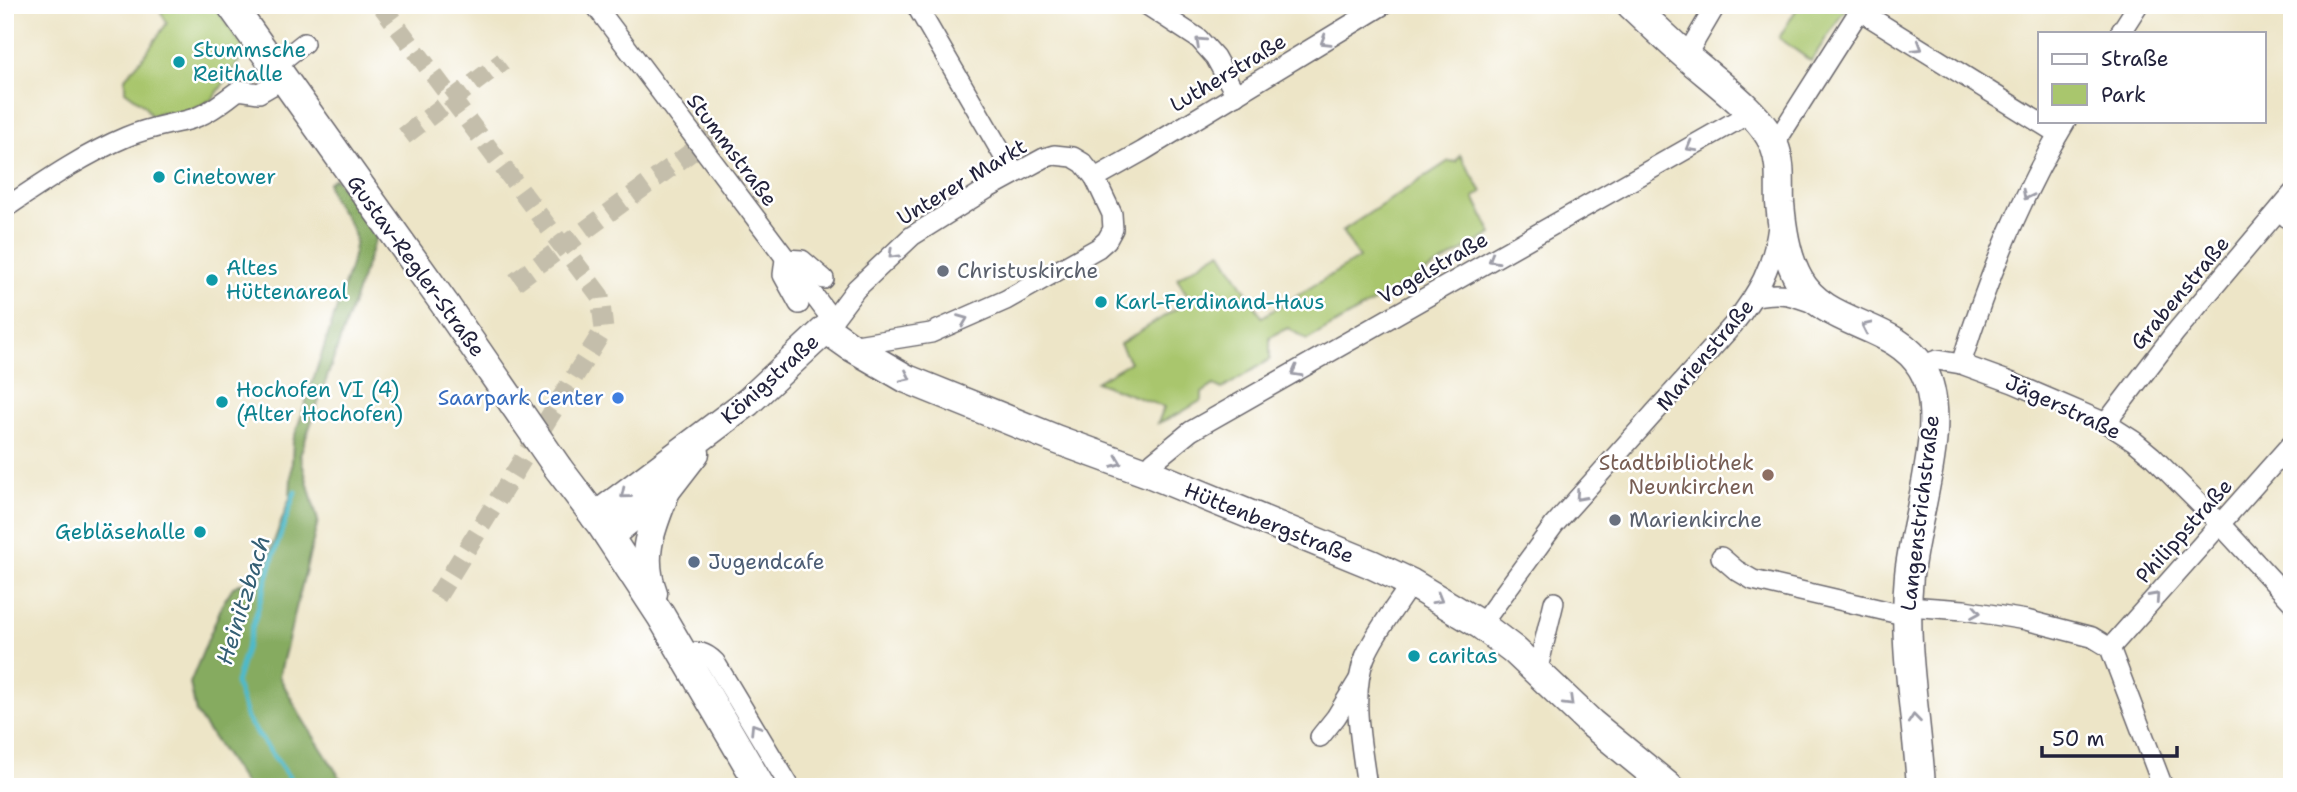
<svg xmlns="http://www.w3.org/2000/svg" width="2297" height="792" font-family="'Shantell Sans',sans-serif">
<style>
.green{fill:#a9c66d;stroke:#667454;stroke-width:2}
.forest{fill:#86ab60;stroke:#54664e;stroke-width:2}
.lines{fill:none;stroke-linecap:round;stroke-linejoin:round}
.stream{stroke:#4ebaca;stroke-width:5}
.street-tunnel{stroke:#c4beab;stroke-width:19;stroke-dasharray:19 10;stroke-linecap:butt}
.street-casing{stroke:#69666c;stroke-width:22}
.secondary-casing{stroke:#69666c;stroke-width:31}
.street{stroke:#fff;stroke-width:19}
.secondary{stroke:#fff;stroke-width:28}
.secondary-bridge-casing{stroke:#69666c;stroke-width:31;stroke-linecap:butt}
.secondary-bridge{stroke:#fff;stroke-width:28}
.oneway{stroke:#9c9ca7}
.culture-dot{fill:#0f9aa8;stroke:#fff;stroke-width:2.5}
.worship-dot{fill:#6b7280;stroke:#fff;stroke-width:2.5}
.shop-dot{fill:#3f7fe0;stroke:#fff;stroke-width:2.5}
.education-dot{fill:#8d6e63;stroke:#fff;stroke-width:2.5}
.service-dot{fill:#5c6f8a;stroke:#fff;stroke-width:2.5}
.labels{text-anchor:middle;stroke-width:5;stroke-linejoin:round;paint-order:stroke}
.culture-label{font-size:21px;fill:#0d838f;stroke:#fff;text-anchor:start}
.street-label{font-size:21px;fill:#22223b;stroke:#fff}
.worship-label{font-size:21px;fill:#5b616d;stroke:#fff;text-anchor:start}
.shop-label{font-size:21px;fill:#366cbe;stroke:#fff;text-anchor:end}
.education-label{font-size:21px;fill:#785e54;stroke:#fff;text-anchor:end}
.service-label{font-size:21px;fill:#4e5e75;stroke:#fff;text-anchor:start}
.water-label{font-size:23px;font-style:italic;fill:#345f74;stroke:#fff}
</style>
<rect width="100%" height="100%" fill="#fff"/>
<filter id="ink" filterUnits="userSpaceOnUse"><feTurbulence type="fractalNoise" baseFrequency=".0143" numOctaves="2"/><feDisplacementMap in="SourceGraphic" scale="14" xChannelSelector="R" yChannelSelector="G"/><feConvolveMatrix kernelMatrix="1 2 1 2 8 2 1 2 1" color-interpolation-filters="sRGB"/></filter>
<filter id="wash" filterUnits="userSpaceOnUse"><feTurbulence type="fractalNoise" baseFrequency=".00686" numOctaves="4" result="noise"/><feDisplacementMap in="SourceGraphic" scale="28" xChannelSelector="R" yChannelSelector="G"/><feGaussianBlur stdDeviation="1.57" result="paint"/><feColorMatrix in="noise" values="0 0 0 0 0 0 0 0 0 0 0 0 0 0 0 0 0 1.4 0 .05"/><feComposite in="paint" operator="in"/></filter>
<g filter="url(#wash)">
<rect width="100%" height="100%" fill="#ede5c7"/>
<g class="green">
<polygon points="146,5 214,5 246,51 213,99 184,114 161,112 151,116 144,105 125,91 125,78 144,56 167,23 159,9"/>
<polygon points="1799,5 1848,5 1811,61 1779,38"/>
<polygon points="1460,155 1482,192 1474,197 1492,234 1307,340 1288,328 1270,337 1270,359 1222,389 1214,385 1202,393 1202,400 1180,413 1158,423 1164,407 1096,382 1130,362 1120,344 1190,300 1177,278 1221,251 1262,317 1359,258 1342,231 1449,161 1456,162"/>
</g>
<path class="forest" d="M335,178L376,237L300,455L318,521L279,676L300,715L346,787H247L196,713L190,683L223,603L233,587L262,574L290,498L293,441L351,265C352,257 357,245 355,237C350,217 329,203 328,183Z"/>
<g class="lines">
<polyline class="stream" points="295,492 274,554 236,683 247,719 296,787"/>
</g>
</g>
<g filter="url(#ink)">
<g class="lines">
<g class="street-tunnel">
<polyline points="381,5 600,296 604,329 437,597"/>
<polyline points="404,136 503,61"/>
<polyline points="515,282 720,131"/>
</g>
<defs>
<g id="street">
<polyline points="595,5 833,321"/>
<polyline points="916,5 1014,174"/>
<polyline points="1147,5 1199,39 1215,57 1236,95"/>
<polyline points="1860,11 2058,134"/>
<polyline points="2120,33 2138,5"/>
<polyline points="1686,56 1716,5"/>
<polyline points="1774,145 1863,5"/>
<polyline points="1095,178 1143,151 1383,5"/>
<path d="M5,208C44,182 83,155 126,137C147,128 167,125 188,120C208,115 223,101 239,90L259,93L271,86L275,66L304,43"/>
<polyline points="2279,210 2292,222"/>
<path d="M1756,296C1782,291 1793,295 1818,305"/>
<polyline points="799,304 783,275 785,259 802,260 824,279"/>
<polyline points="826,329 856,289 912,236 987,189 1044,158 1054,155 1073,157 1083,163 1095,178 1112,214 1113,229 1107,240 1098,248 1006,300 931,333 850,346"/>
<path d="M1961,364C1987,279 2020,197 2066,121"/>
<polyline points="1921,366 1937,360 1961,364 2013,383 2106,423 2134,441 2152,456 2220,524 2292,602"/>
<polyline points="2106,423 2174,334 2292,194"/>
<polyline points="1151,474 1153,462 1191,431 1750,113"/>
<polyline points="1721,557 1736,570 1753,580 1908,616"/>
<polyline points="1908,606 1964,610 2026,620 2092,637 2110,648 2163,787"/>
<path d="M1481,625L1554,525L1733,325C1758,293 1773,267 1778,226"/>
<polyline points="2110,648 2292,443"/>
<path d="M684,653C698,651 705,652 715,662L790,787"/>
<polyline points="1539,664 1554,602"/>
<polyline points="1320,737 1336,717 1358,681"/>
<path d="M1367,787C1362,748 1350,694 1365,657C1376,631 1396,607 1411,583"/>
</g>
<g id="secondary">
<polyline points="231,5 446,306"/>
<path d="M1631,5C1649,22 1667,39 1685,55C1712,79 1761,113 1774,145C1782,164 1779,184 1780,203C1782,228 1786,257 1799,280C1825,327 1895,322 1922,368C1952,418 1914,519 1909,575C1902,646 1917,716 1921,787"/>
<polyline points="558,468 602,526 661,616 761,787"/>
<polyline points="595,517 748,402 826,329 850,346 907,379 1058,440 1151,474 1371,564 1411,583 1481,625 1514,650 1591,723 1669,787"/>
<polyline points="609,536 668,488 695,453"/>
<path d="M653,593C638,553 653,525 667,488"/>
</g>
</defs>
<use href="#street" class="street-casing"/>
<use href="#secondary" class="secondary-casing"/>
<use href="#street" class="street"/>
<use href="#secondary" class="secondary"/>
<defs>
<polyline id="secondary-bridge" points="446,306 558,468"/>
</defs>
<use href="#secondary-bridge" class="secondary-bridge-casing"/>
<use href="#secondary-bridge" class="secondary-bridge"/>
</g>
<defs><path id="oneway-chevron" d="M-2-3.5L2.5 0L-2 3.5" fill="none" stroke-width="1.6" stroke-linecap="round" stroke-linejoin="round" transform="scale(1.75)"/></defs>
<g class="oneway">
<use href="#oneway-chevron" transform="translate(1325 41) rotate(149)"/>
<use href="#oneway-chevron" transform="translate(1200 42) rotate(-137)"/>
<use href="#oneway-chevron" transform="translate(1918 47) rotate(32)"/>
<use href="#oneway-chevron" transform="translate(1691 147) rotate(150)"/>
<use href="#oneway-chevron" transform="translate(2027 195) rotate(117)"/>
<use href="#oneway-chevron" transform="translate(893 254) rotate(136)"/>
<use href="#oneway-chevron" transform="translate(1493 259) rotate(150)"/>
<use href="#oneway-chevron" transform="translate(963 320) rotate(-22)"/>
<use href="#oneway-chevron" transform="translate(1866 327) rotate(-155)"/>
<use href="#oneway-chevron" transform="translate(1296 372) rotate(151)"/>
<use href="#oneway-chevron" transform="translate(906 377) rotate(26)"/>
<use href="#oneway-chevron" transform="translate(1117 462) rotate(21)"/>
<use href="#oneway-chevron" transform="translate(625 494) rotate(141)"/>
<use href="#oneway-chevron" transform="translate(1580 496) rotate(132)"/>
<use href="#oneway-chevron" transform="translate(2155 597) rotate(-48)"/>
<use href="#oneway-chevron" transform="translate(1438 599) rotate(30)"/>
<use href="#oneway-chevron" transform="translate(1976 612) rotate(9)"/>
<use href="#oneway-chevron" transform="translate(1569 702) rotate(44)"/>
<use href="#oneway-chevron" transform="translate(1914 719) rotate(-96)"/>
<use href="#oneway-chevron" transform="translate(755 728) rotate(-122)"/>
</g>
</g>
<g class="culture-dot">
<circle cx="179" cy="62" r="7"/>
<circle cx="159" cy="177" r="7"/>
<circle cx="212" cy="280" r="7"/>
<circle cx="1101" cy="302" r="7"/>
<circle cx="222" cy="402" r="7"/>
<circle cx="200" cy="532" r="7"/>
<circle cx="1414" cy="656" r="7"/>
</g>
<g class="worship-dot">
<circle cx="943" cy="271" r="7"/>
<circle cx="1615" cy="520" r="7"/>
</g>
<circle class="shop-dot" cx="618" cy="398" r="7"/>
<circle class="education-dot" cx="1768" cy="475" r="7"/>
<circle class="service-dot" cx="694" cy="562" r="7"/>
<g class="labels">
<g class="culture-label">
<text x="193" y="57">Stummsche<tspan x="193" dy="24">Reithalle</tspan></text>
<text x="173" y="184">Cinetower</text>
<text x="226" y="275">Altes<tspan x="226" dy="24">Hüttenareal</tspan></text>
<text x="1115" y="309">Karl-Ferdinand-Haus</text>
<text x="236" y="397">Hochofen VI (4)<tspan x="236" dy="24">(Alter Hochofen)</tspan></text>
<text x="186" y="539" text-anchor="end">Gebläsehalle</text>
<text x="1428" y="663">caritas</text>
</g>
<g class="street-label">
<text transform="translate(1228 73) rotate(-31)" y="7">Lutherstraße</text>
<text transform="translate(732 150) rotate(53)" y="7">Stummstraße</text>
<text transform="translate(962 182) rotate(-31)" y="7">Unterer Markt</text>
<text transform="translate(416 266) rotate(54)" y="7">Gustav-Regler-Straße</text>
<text transform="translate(1433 268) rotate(-30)" y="7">Vogelstraße</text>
<text transform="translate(2180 293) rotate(-50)" y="7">Grabenstraße</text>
<text transform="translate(1705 355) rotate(-50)" y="7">Marienstraße</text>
<text transform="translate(770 379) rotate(-42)" y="7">Königstraße</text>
<text transform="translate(2063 407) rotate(25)" y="7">Jägerstraße</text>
<text transform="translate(1920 513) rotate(-83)" y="7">Langenstrichstraße</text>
<text transform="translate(1269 523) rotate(22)" y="7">Hüttenbergstraße</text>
<text transform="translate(2184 531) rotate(-48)" y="7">Philippstraße</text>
</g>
<g class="worship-label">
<text x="957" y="278">Christuskirche</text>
<text x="1629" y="527">Marienkirche</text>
</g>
<g class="shop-label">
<text x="604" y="405">Saarpark Center</text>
</g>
<g class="education-label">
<text x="1754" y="470">Stadtbibliothek<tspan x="1754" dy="24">Neunkirchen</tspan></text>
</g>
<g class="service-label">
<text x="708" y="569">Jugendcafe</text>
</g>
<g class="water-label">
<text transform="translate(243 600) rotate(-73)" y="8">Heinitzbach</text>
</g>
</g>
<rect width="2297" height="792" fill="none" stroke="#fff" stroke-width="28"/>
<rect x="2038" y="32" width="228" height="91" fill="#ffffff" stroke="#a7a7b1" stroke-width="2"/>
<rect x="2052" y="54" width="35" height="10" fill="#ffffff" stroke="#a7a7b1" stroke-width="2"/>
<text x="2101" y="66" font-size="21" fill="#22223b">Straße</text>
<rect x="2052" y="84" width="35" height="21" fill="#a9c66d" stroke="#a7a7b1" stroke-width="2"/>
<text x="2101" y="102" font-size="21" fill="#22223b">Park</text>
<path d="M2042 746v10h135v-10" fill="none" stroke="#22223b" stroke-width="3.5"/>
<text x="2052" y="746" font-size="21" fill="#22223b" stroke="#ffffff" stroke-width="5" paint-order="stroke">50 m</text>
</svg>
